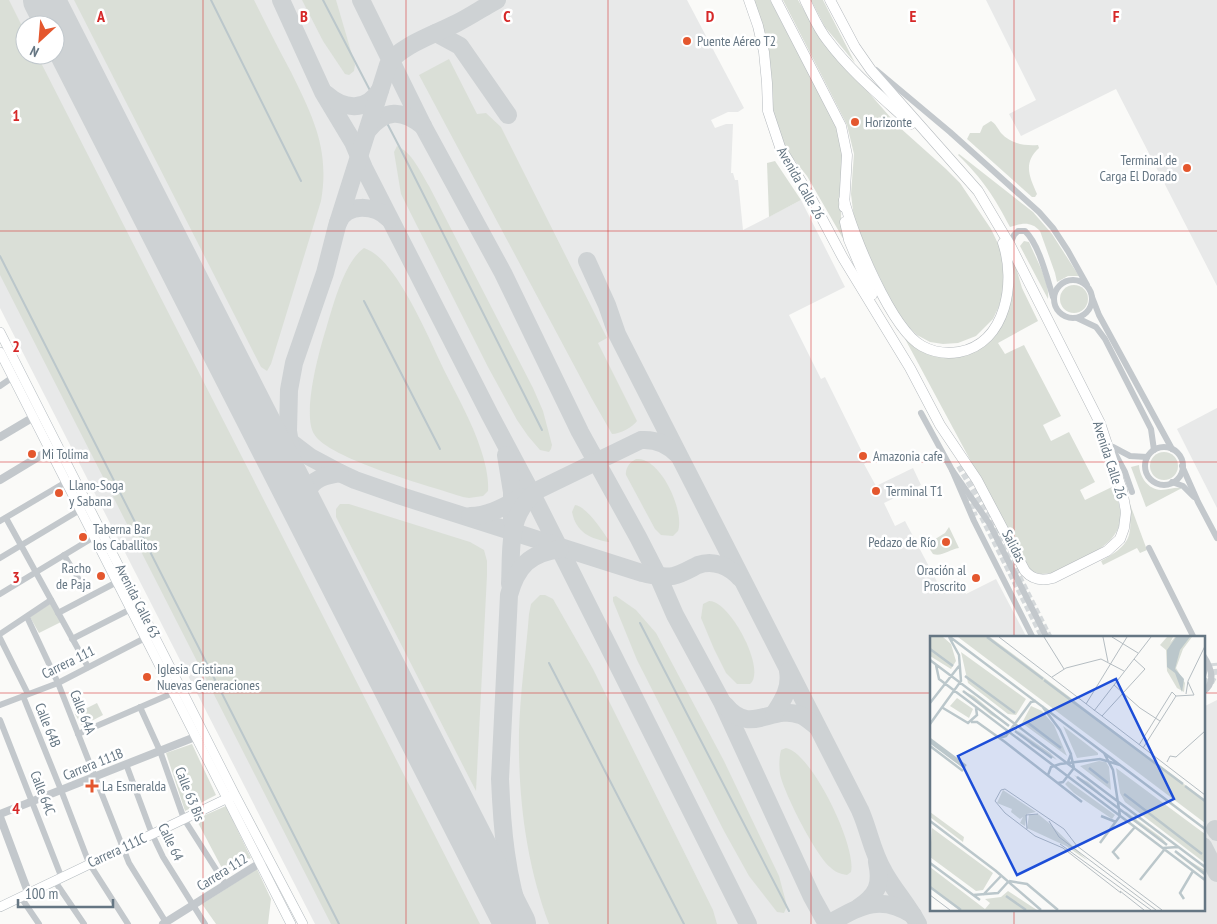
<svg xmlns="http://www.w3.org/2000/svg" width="1217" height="924" font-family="'PT Sans Narrow',sans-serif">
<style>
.built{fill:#e8e9e9;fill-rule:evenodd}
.green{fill:#dadfd7}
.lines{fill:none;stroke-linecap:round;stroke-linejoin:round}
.stream{stroke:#bbc7cb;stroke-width:2}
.taxiway{stroke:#ced2d4;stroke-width:18}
.runway{stroke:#ced2d4;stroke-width:42}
.minor-tunnel{stroke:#d5d9db;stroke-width:6;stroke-dasharray:6 3;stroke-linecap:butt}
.secondary-casing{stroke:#b3babf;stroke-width:10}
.primary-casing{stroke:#b5babe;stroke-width:11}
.minor{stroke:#c3c8cc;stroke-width:6}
.tertiary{stroke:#c3c8cc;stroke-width:8}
.secondary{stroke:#fff;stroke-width:9}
.primary{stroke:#fff;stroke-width:10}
.minor-bridge{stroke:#c3c8cc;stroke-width:6}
.grid{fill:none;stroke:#d62828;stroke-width:1;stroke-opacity:0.55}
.poi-dot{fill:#e4572e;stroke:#fff;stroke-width:2}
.labels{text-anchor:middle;stroke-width:5;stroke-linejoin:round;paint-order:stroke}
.poi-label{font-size:14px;fill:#657683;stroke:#fff;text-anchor:start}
.street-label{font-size:14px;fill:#657683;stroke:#fff}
.inset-river{fill:none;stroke:#bbc7cb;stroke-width:2.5}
.inset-road{fill:none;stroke:#b5bdc2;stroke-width:1}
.view{fill:#1d4ed8;fill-opacity:0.15;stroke:#1d4ed8;stroke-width:2.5}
.inset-edge{fill:none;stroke:#657683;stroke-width:2.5}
.grid-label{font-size:16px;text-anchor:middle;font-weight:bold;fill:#d62828;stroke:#fff;stroke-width:5;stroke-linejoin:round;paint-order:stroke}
</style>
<rect width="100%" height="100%" fill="#fafaf8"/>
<g class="built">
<path d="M0,0H687L744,108L738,112H728L711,120L715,128L726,124H733L731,173H733L735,180H738L743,230L801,200L845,287L789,315L821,379L825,377L867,462L864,464L876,486L913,468L921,485L884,503L895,526L905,521L943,593L961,584L966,594L996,579L1027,638H931V910H1203V707L1217,700V924H315L0,308ZM25,25H55V55H25Z"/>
<polygon points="986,0 1217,0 1217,286 1116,89 1021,136 1009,114 1036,100"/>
<polygon points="1217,408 1217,508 1177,429"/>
</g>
<g class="green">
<polygon points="0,0 9,0 25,32 25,55 37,55 480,924 331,924 0,275"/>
<path d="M74,0H254C266,24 278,48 291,72C313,117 330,149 321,201L271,364L267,371L261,367Z"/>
<polygon points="302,0 336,0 355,65 354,71 349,75 345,74 323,41"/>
<polygon points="752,0 770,0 841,135 844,152 841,217 845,242 807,176 787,151 776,128"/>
<polygon points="783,0 798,0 819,36 898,126 946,169 960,183 991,229 1003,254 1005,286 999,306 993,319 976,336 958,343 943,344 930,342 917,335 900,319 855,227 851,194 854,154 847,125"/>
<polygon points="811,0 823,0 855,63 825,27"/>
<path d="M449,59L477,114L486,113L501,127L607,338L598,343L637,421C633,427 620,434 612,434L592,399L419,75Z"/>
<path d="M991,121C996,124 998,129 1001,133C1011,144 1025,146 1038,145L1039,148C1023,163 1029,176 1037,194L1035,197H1032L967,139L970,133H980L983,126Z"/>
<path d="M397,146C412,152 421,173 429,186L533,388L543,411L552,445L551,449L549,452L540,450L528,436L517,420L488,367L401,194L394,152Z"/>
<path d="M959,154L1033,212L1052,234L1079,276H1068L1057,282L1055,273L1040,231C1031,221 1022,223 1010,227C995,198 982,178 958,155Z"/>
<polygon points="775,161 801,200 769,217 767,163"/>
<path d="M1024,241L1029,242C1036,259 1050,282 1048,299L1020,246Z"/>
<path d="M1010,247L1022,288L1038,321L998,343L1005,354L1024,345L1061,416L1043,425L1051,441L1069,432L1095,482L1080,490L1085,500L1114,486C1117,497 1122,510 1120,521C1116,550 1075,559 1054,573L1041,574L1030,571L904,337L921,349H977L1011,299L1014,280Z"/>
<path d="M364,248C373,251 382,259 388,267C410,294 429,338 444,370C457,396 472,422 481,450C485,462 489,478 488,491L483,496L469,498L463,497C433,487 328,459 314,434C302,414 319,351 326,329C333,306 344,262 364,248Z"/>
<circle cx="1074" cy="299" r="14"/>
<circle cx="1164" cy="466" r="14"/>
<path d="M636,459C660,456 685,511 678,531L673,536L661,535L655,529L626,475C625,468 630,462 636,459Z"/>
<path d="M1139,465C1140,478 1148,489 1161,490C1169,490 1174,487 1182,488L1146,507L1131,467Z"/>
<path d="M1127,496L1147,550L1140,553L1137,548L1103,565L1101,561C1136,542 1132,532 1127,496Z"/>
<polygon points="340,504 349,504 470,542 484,550 487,561 487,575 476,791 336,517 336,509"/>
<path d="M575,505C586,506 603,531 609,541V542C590,539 576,532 572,512Z"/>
<path d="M949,527L959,548C950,549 942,557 933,554L929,548L932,541L945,533Z"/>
<path d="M540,595H545L553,599L593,669L713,910L717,924H549C526,863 518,797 519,732C520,693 526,653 529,614L531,604Z"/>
<polygon points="616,596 636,610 656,633 724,761 779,876 787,906 784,913 777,912 749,876 724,831 637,660 613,601 613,597"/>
<path d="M709,601C730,600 767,671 750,684H737L726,673L714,649L701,618L703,604Z"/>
<polygon points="51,603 61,622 39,633 30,617"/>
<polygon points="97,703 103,715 82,726 75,714"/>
<polygon points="192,744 216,795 185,811 166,753"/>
<path d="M786,748C812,753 857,847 851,872L847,875C840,874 835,872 830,867C815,854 784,793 780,774C779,766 779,758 781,750Z"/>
<polygon points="226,806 251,858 224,872 196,819"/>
<polygon points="257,869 271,899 268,924 216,924 202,904"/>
</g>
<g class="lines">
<g class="stream">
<polyline points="211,0 301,181"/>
<polyline points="323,0 401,150 542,430"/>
<polyline points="0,256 339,924"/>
<polyline points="364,301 440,449"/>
<polyline points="640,623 789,911"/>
<polyline points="549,663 684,924"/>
</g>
<g class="taxiway">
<polyline points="281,0 323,92 353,142 364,168 490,415 532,494 748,924"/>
<polyline points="361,0 423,126 503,273 580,432 638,537 658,576 675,615 722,702 812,897 827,924"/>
<polyline points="436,33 460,46 508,115"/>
<path d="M326,94C344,110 366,112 380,90"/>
<path d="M368,130C385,109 402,109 423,126"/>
<path d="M338,223C346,202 376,205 389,219"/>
<path d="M587,261L607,305L617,334L860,810C869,830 872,852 884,872C894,890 908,905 918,924"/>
<path d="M237,378L259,408L289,441L310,457L340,473L355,480L401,496L642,573C652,575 663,578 673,576C682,574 690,569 698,565C714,559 730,567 740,578"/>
<polyline points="506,455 512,492 512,521"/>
<path d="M299,500L288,431L289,390L294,363L325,273L337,226L388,65C398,46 438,33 457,23C471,16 484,7 497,0"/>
<path d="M303,508C305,503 305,498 307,493C312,478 327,475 340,473"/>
<path d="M470,516C489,516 505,506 522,497"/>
<path d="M510,584C512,548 506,515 538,490L641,440C656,439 668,444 678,455"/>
<path d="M725,705C751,737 771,704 800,715C806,717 811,722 816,726"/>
<path d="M774,714C783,700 791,688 788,671"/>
<polyline points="1215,829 1217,832"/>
<polyline points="1203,846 1217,873"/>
<path d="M858,908C877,895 882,885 877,862"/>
<path d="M523,924C506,878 502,827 500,779L509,595C517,566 530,553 560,549"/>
<path d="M828,924C859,907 879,893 913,915"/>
</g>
<polyline class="runway" points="44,0 515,924"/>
<g class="minor-tunnel">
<polyline points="959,466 989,517 1050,638"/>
<polyline points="968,495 975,516"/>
<polyline points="982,517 1043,638"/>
<polyline points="1203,683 1209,680 1212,674"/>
<polyline points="1211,683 1215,675 1214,663"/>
</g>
<defs>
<g id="secondary">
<polyline points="0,332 235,795 303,924"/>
<polyline points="0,352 291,924"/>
<polyline points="0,907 230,797"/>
</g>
<g id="primary">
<path d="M749,0L758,26L764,52L767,83L768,111L780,147L810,196L843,258L910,368L940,425L977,480L1025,571C1033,580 1042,581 1053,578L1107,551L1120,539L1124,528L1126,512L1122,490L1100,423L1010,245L978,191L871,70L855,47L830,0"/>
<polyline points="776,0 841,126 847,155 844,207"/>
<path d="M805,0C812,14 818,29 828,41C851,72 883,98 911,124"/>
<path d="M844,200C853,235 891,329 922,346C933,352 947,354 959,352C1007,343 1016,281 1003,243"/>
<polyline points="845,222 849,240 872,295"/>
</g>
</defs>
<use href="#secondary" class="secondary-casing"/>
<use href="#primary" class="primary-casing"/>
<g class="minor">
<polyline points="876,70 950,132 1039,212 1053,228 1068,251 1087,285"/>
<path d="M1010,245L1014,235L1018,231H1025C1039,244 1047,278 1053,297"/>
<circle cx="1073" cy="299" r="19"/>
<polyline points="1092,297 1099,315 1172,449"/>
<polyline points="1077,318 1096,327 1105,339 1151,429 1154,450"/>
<polyline points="0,386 13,377"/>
<polyline points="921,413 952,470 974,521 1033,638"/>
<polyline points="1113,447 1130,456 1147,457"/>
<circle cx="1164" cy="466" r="19"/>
<polyline points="1112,448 1125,472 1132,492"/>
<polyline points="1182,466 1198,502 1217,538"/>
<polyline points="1172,482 1183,486 1194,497"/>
<polyline points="6,518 88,667"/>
<polyline points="0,521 66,482"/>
<polyline points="1149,548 1194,638"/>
<polyline points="64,555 78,578"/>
<polyline points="0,558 80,510"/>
<polyline points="0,594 94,537"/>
<polyline points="58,613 117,582"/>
<polyline points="27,617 58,683 129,863 167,924"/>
<polyline points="0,634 51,600"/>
<polyline points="0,638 28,694"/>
<polyline points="72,639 131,609"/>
<polyline points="23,696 61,790 89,863 128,924"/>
<polyline points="0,705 58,683 145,638"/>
<polyline points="140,707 160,751 184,819 226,885"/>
<polyline points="0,720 61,876"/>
<polyline points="78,734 173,693"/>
<polyline points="126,764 152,834 163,857 205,924"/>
<polyline points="54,880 84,924"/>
<polyline points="20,896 39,924"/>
</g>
<g class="tertiary">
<polyline points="0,437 37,415"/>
<polyline points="0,480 58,445"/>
<polyline points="0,814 195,737"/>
<polyline points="0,817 28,892"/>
<polyline points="163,924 268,858"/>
</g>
<use href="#secondary" class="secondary"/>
<use href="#primary" class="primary"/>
<g class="minor-bridge">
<polyline points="952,470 989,523 1047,638"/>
<path d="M1203,655C1211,667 1217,682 1203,692"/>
<polyline points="1203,676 1205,669 1203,660"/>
</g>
</g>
<path class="grid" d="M203,0V924M406,0V924M608,0V924M811,0V924M1014,0V638M0,231H1217M0,462H1217M0,693H931M1203,693H1217M1014,910V924"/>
<g class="poi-dot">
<circle cx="687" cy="41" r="5"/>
<circle cx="855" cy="122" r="5"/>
<circle cx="1187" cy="168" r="5"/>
<circle cx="32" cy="454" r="5"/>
<circle cx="863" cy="456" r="5"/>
<circle cx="876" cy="491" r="5"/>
<circle cx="59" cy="493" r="5"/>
<circle cx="83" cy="537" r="5"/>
<circle cx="946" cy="542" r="5"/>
<circle cx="101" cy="576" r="5"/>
<circle cx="976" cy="578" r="5"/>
<circle cx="147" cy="677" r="5"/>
<path d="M89.5 778.5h5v5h5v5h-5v5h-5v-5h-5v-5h5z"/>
</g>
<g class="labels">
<g class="poi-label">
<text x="697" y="46">Puente Aéreo T2</text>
<text x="865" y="127">Horizonte</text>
<text x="1177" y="165" text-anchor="end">Terminal de<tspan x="1177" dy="16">Carga El Dorado</tspan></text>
<text x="42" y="459">Mi Tolima</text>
<text x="873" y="461">Amazonia cafe</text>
<text x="69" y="490">Llano-Soga<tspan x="69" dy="16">y Sabana</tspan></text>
<text x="886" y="496">Terminal T1</text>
<text x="93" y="534">Taberna Bar<tspan x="93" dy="16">los Caballitos</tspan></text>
<text x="936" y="547" text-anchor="end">Pedazo de Río</text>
<text x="91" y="573" text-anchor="end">Racho<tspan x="91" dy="16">de Paja</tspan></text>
<text x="966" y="575" text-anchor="end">Oración al<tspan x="966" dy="16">Proscrito</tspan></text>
<text x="157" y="674">Iglesia Cristiana<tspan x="157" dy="16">Nuevas Generaciones</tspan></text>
<text x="102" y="791">La Esmeralda</text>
</g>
<g class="street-label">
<text transform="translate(801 183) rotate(60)" y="5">Avenida Calle 26</text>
<text transform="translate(1110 460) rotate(72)" y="5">Avenida Calle 26</text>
<text transform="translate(1014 546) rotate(63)" y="5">Salidas</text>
<text transform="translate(138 601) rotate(63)" y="5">Avenida Calle 63</text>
<text transform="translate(68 662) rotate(-26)" y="5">Carrera 111</text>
<text transform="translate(83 712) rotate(68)" y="5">Calle 64A</text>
<text transform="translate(48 725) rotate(68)" y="5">Calle 64B</text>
<text transform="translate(93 764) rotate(-22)" y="5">Carrera 111B</text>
<text transform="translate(43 793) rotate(69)" y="5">Calle 64C</text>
<text transform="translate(190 794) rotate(68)" y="5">Calle 63 Bis</text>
<text transform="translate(171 842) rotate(64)" y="5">Calle 64</text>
<text transform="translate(117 850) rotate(-25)" y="5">Carrera 111C</text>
<text transform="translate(222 872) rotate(-32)" y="5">Carrera 112</text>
</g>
</g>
<g transform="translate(930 636)">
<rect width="275" height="275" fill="#fafaf8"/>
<path d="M0,1H13L21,8L26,25L21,33L0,20ZM28,1H60L87,21L275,164V187ZM237,1H243L240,7L245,1H262L253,13L246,32L255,47L254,56L247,52L237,35L236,14L230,9ZM31,16L96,63L86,79L78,78L38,47ZM31,54L44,60L78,89L61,79ZM27,62L43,73L39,82L20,70ZM101,70L112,75L124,89L137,120L92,87ZM133,90L168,117V119L147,122ZM87,94L120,117L127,124L102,110ZM169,125L176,126L179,131L181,154L150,130ZM186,132L275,198V227L195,166L190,157ZM144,139L158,146L184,169L151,146ZM138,145L185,179L182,183L144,157L135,148ZM73,154L106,176L97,178L95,190L90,187L93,181L90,183L81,176L82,173L67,167ZM195,175L232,202L237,208L200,183ZM0,176L34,201L33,206L0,181ZM108,178L119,187L158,225L136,210L97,192L99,179ZM2,192L63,237L53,254L46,255L0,221ZM244,216L275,234V240L249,220ZM0,231L55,273L60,267L55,263L71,261L78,255L107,274H29L0,252Z" fill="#dadfd7"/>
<path d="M246,1H260L250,14L245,33L254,43L252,56L245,37L237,31V14Z" fill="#bbc7cb"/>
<path class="inset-river" d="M20,1L275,193M57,1L113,43M0,13L23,30M0,24L275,231M6,29L9,43L275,244M35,40L85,77M114,44L253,148M33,55L79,90M0,67L29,30M112,70L130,94L141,118L138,126M13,72L38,87L47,79L46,72M41,86H47L75,106L152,166M97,86L131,112M0,88L31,45L29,19L19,1M85,95L122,122M70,102L76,100L101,66L106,65M0,103L36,130M0,106L35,132M0,110L33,135M159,132L178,147M118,139L121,131L130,128L170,123L190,129M147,141L237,209M128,147L133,146L144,132L141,119M255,150L275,165M194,158L272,218M171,180L186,186M0,185L66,235L111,274M170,207L190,180L183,134L174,117M233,212L248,211M245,215L275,238M189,223L183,216L205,191M0,227L50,264M210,244L234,214M79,245L97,248L128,274M0,251L31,274M43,259L68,257L78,246M53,259L71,240M76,260L96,274M254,263L250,257L263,235"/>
<path class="inset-road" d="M69,1L275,159M114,1L134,33M173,1L178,26M182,1L208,17M122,41L136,32L171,23L194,35M184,49L210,72L230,85M256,58L258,45L275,10M156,68L197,1M164,75L221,1M172,80L215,33L204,23M209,109L242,56L246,60M213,112L246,60L264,59L258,46M237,126L240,120L246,121L275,95M119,185L129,201L226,274M97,193L96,179L108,178M130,208L221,274M190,255L214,274M191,257L133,212L105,200L75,177L65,165L71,154L75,153L134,193L147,210L232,274M0,259L20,274"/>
<path class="view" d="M186,43L244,163L87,239L28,120Z"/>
<rect width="275" height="275" class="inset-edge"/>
</g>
<g class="grid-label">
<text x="101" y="22">A</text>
<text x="304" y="22">B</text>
<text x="507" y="22">C</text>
<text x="710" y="22">D</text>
<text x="913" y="22">E</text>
<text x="1116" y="22">F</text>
<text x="16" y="121">1</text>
<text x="16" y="352">2</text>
<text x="16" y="583">3</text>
<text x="16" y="814">4</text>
</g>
<g transform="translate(40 40) rotate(206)"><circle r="24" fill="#ffffff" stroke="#c1c8cd"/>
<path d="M0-4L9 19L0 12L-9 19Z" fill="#e4572e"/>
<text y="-8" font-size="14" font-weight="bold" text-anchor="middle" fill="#657683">N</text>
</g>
<path d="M18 899v8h95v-8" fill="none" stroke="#657683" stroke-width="2.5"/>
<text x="25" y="899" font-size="15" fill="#657683" stroke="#ffffff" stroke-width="4" paint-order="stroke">100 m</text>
</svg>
